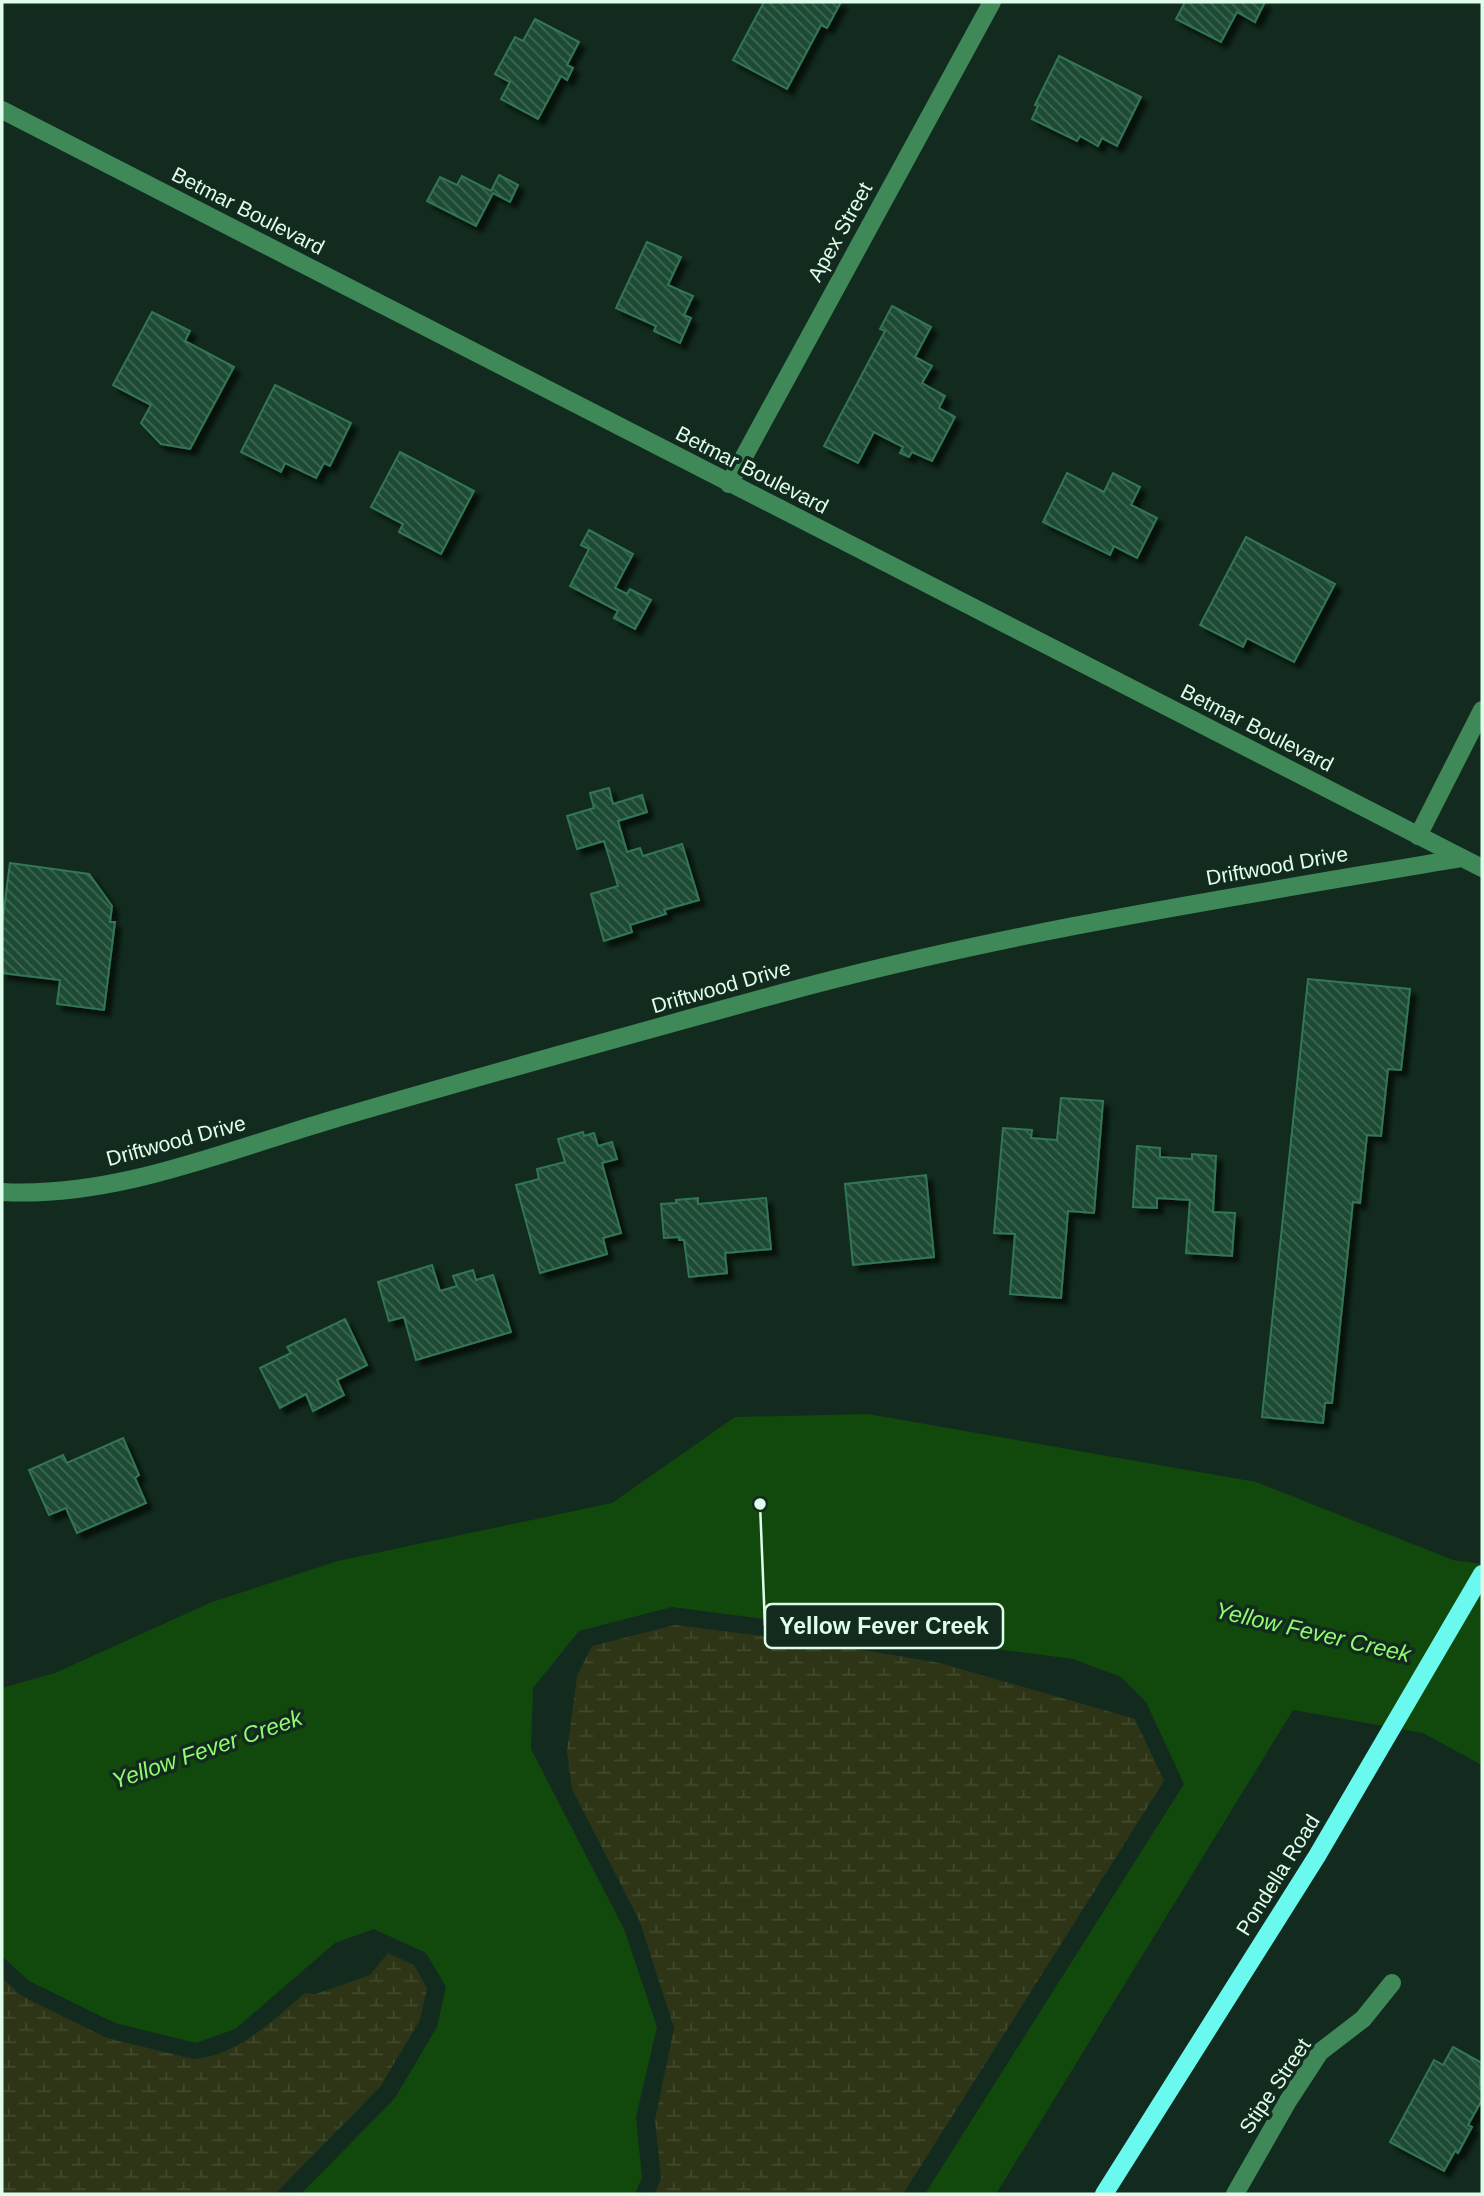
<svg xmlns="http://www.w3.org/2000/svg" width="1484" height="2196" font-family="Arial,sans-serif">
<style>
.wetland{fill:url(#wetland-marsh)}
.water{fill:#11490d}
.building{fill:url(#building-back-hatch);stroke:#327654;stroke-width:2;filter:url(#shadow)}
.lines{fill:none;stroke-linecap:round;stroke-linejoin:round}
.minor{stroke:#3f8858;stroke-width:18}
.major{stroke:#69f9ee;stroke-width:18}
.labels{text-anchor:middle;stroke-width:7;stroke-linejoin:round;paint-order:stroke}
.street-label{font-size:21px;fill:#defeeb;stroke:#122b1e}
.water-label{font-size:23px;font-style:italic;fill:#91fa70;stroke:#122b1e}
.leader{fill:none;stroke:#defeeb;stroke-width:2.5}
.callout-dot{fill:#defeeb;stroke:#122b1e;stroke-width:2.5}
.callout{fill:#122b1e;stroke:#defeeb;stroke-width:2.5}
.callout-label{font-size:23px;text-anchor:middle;font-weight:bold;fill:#defeeb}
</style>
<defs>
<pattern id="wetland-marsh" width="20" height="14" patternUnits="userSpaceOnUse" patternTransform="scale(1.75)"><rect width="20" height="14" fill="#2d3516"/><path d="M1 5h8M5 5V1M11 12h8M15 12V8" fill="none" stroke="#41492d"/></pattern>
<pattern id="building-back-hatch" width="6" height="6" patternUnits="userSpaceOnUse" patternTransform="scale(1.75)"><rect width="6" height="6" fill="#1f4b35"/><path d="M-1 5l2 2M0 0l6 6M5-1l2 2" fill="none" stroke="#3f6652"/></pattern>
<filter id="shadow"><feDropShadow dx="6" dy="6" stdDeviation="2" flood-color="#0009"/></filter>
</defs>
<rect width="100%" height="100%" fill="#122b1e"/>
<g class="wetland">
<polygon points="675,1625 833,1645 940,1663 1135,1719 1164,1781 903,2194 655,2194 661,2178 655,2120 674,2028 640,1922 572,1789 567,1751 577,1676 592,1646"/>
<path d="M388,1953L414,1965L427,1988L420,2020L380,2087L275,2194H2V1978L22,1996L107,2038L193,2059C239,2055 272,2021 305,1993L316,1994L370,1975Z"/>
</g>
<polygon class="water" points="868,1414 1256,1482 1453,1560 1482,1564 1482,1765 1423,1733 1293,1710 996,2194 925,2194 1184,1784 1146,1702 1121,1677 1073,1659 672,1607 579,1631 533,1688 531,1749 624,1929 657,2027 636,2117 642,2178 635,2194 301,2194 395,2098 437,2027 446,1987 426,1953 374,1929 335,1943 235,2029 196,2043 115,2023 29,1981 2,1956 2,1688 55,1673 212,1602 338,1561 612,1503 735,1417"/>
<g class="building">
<polygon points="764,2 841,2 827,28 821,25 787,89 733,60"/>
<polygon points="1185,2 1265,2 1255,22 1237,12 1221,42 1176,19"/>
<polygon points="535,19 579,42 567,65 573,68 567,80 561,76 538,119 501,99 510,82 495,74 515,37 523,41"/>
<polygon points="1059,56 1141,97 1117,146 1102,138 1098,146 1080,136 1077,141 1032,119 1038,106 1035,105"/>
<polygon points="499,175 518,185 510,202 493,193 476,226 427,201 440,177 457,185 462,176 491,191"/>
<polygon points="647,242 681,257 668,285 693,296 684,315 691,318 680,343 654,331 656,326 616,308"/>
<polygon points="892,306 931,327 915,357 932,366 922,383 945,396 939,408 955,417 932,461 912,452 909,457 900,453 903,447 874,432 858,463 824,446 885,331 880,329"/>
<polygon points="152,312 190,331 185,341 234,367 190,449 161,444 141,423 151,405 113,385"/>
<polygon points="275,385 351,423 330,466 324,463 316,478 285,463 281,472 241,452"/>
<polygon points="400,452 474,491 441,554 399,532 403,524 371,507"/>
<polygon points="1067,473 1104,492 1113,473 1140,487 1131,505 1157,518 1137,558 1114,546 1110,555 1043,522"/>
<polygon points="589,530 633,554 615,588 627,594 630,589 651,600 635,629 614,618 618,611 570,586 589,549 581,545"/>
<polygon points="1246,537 1335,584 1294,662 1247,638 1243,647 1200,625"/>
<polygon points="609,788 613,804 642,795 647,812 618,821 627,852 640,848 643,856 682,844 699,900 664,910 666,914 630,925 632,932 604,941 591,894 618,886 604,841 577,849 567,816 594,808 590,793"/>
<polygon points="10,863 89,874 112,906 110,922 115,922 104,1010 57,1004 60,980 2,973 2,924"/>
<polygon points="1308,979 1410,989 1401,1070 1388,1069 1381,1136 1367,1135 1360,1203 1353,1202 1332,1403 1325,1403 1323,1423 1262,1417"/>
<polygon points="1061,1098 1103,1101 1094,1213 1068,1211 1061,1298 1010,1294 1015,1234 994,1233 1003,1128 1032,1130 1031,1138 1057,1140"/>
<polygon points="583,1132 584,1136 594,1133 598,1146 612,1142 617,1159 602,1163 621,1233 603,1238 607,1254 540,1273 516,1185 539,1179 537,1169 565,1162 558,1139"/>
<polygon points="1137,1146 1160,1148 1160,1157 1192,1159 1192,1154 1216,1156 1213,1212 1235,1213 1232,1256 1186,1253 1190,1200 1157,1198 1157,1208 1133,1207"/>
<polygon points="926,1175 934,1257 853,1265 845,1184"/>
<polygon points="698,1198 698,1204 766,1198 771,1249 725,1253 727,1273 689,1277 684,1240 679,1240 679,1237 664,1238 661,1204 676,1203 676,1200"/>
<polygon points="432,1265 440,1291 457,1286 453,1276 473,1270 476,1280 493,1275 511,1332 416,1360 404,1317 389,1321 378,1282"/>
<polygon points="345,1319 367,1365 337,1380 344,1395 313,1411 306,1394 280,1408 260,1368 291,1353 287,1347"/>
<polygon points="123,1438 139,1475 135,1478 146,1503 77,1533 66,1508 49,1515 29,1470 63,1455 67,1463"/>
<polygon points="1453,2047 1482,2063 1480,2085 1482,2086 1482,2100 1468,2125 1472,2127 1458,2153 1455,2151 1444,2171 1390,2142 1434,2060 1443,2065"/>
</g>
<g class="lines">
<g class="minor">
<polyline points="2,110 1482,868"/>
<polyline points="729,484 992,2"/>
<polyline points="1418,836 1482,710"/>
<path d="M2,1192C113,1198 220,1153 324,1122C476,1077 629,1035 782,993C1005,932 1234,897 1462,858"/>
<polyline points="1235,2194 1288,2101 1320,2052 1363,2019 1392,1983"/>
</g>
<polyline class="major" points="1104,2194 1317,1856 1482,1574"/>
</g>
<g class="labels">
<g class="street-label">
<text transform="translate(248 211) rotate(27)" y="7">Betmar Boulevard</text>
<text transform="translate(840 232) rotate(-61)" y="7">Apex Street</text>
<text transform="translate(752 470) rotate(27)" y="7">Betmar Boulevard</text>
<text transform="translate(1257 728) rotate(27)" y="7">Betmar Boulevard</text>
<text transform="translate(1277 866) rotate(-10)" y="7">Driftwood Drive</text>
<text transform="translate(721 987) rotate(-16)" y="7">Driftwood Drive</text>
<text transform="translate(176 1141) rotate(-15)" y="7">Driftwood Drive</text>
<text transform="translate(1278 1875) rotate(-58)" y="7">Pondella Road</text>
<text transform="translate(1275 2086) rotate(-56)" y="7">Stipe Street</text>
</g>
<g class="water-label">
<text transform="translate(1313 1632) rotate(13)" y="8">Yellow Fever Creek</text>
<text transform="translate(207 1749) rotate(-19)" y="8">Yellow Fever Creek</text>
</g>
</g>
<path class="leader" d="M760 1504L765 1626"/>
<circle class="callout-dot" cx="760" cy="1504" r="7"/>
<rect class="callout" x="765" y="1604" width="238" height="44" rx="7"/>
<g class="callout-label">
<text x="884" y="1634">Yellow Fever Creek</text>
</g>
<rect width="1484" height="2196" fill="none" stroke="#defeeb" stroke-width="7"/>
</svg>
